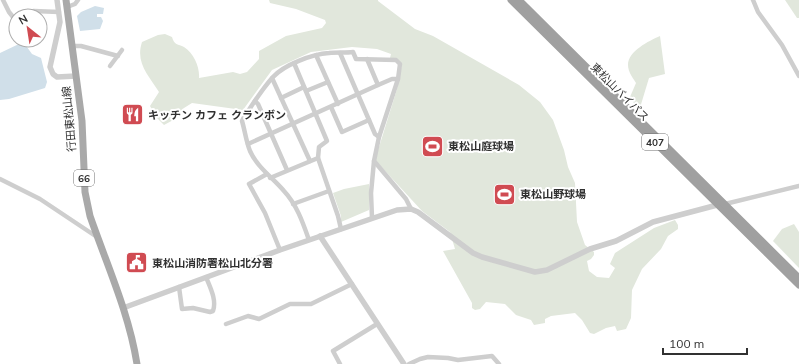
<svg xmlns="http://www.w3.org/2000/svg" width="799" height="364" font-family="Mulish,'Noto Sans JP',sans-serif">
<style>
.green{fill:#e1e7dc}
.water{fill:#d0dfe9}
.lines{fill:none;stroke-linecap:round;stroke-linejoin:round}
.minor{stroke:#cecece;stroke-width:4.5}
.tertiary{stroke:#cecece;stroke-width:5.5}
.primary{stroke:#a9a9a9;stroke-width:7}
.trunk{stroke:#a0a0a0;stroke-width:7}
.labels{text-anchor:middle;stroke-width:4;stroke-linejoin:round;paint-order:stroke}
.shield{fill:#fff;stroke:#6f6f6f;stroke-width:1}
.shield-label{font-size:10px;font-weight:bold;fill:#313131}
.street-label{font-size:11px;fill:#313131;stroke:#fff}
.poi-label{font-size:11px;font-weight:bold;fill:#313131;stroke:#fff;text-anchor:start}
</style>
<rect width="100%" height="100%" fill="#fff"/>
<g class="green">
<path d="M269,0H378V1L415,29L433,36L519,85L540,102L553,120L564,150L568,167L575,183L577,222L585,245L594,252V255L591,259L587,261L589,271L597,277L609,278L615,268L610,264L615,253L654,228L675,220L678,225V229L668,236L661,249L642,269L632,290L631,318L626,329L617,331L615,326L606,328L594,334L590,333L582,320L575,313L551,316L545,319V323L534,325L531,320L516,315L505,304L486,302L480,309L475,310L472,308V303L443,251L455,249L450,232L422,211L375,160L397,89L402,64L396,59L390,58L391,54L377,49L352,47L311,52L272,70L243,110L192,103L184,108L177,118L164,125L156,117L150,106L159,92C149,76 135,63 142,42L158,35L165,34L172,37C174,45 178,44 184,47C194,53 200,68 199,78L233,72L240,74L247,72L259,59V51L286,36L322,28L326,23L325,20L296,9L270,3Z"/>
<polygon points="785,0 799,0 799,18 797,18"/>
<path d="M660,36L665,74L649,78L639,111L630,97L636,83C633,78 628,72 628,65C628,51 649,41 660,36Z"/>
<polygon points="369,184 369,210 341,222 341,216 333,193 344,189"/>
<polygon points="794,224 799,232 799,268 773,241 782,229"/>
</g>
<g class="water">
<polygon points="95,6 104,8 103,14 97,14 97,17 101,17 103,21 100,29 80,31 77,16 81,12"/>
<polygon points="21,43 24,43 32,54 41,58 47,82 45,88 9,99 0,100 0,53"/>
</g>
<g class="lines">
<g class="minor">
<polyline points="3,0 9,12 13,17 16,17"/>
<polyline points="753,0 758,12 782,45 799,76"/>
<polyline points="67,7 75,4 78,0"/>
<polyline points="18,16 34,11 59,12"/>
<polyline points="73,46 81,46 118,56"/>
<polyline points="340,53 369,120 375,134 379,137"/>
<polyline points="316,55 338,104"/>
<polyline points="367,59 378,85"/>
<polyline points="110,66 122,50"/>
<polyline points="272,78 310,161"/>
<polyline points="306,91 328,82"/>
<polyline points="281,98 304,87"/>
<polyline points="255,101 258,104 287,170"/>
<polyline points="331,107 342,132 369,120"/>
<polyline points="248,144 378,85 392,79 398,79"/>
<polyline points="318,158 338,216 341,229"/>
<polyline points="267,174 249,184 265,213 280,250"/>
<polyline points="270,178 318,158 319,147 327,141 294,63"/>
<polyline points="0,179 40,199 97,237"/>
<polyline points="293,204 329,191"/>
<polyline points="725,204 799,186"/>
<polyline points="372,218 371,193 374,161"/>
<path d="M309,240C303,223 297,205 284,191C273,178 257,167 250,151C246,141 245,131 242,121L244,117C253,104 262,89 273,77C284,65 312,54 329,53C337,52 345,53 353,52L356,59L396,60L400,64L398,79L379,137L374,161L406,199L411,209"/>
<path d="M179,287L182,309L193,308L210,312L213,311C217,300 210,287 206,277"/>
<polyline points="226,324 248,316 259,319 290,304 311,304 352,284"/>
<polyline points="340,364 333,351 377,324"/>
<polyline points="409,364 420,359 428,357 448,358 458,360 492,356 499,364"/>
</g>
<g class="tertiary">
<polyline points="57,0 60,22 50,67 53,74 57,77 76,76"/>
<polyline points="320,236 404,364"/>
<polyline points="123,308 280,250 397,210 411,209 418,212 473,253 482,257 535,272 547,270 590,249 616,241 653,222 721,204"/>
</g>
<path class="primary" d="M66,0L82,121L85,192L90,216C107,265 129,313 137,364"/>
<g class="trunk">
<polyline points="511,0 799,285"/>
<polyline points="519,0 799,278"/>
</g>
</g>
<defs>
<symbol id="restaurant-square" viewBox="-11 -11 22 22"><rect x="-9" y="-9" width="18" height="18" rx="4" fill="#d04b52" stroke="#fff"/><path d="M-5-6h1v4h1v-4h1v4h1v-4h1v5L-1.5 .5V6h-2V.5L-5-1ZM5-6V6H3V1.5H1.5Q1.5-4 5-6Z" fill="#fff"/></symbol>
<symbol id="stadium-square" viewBox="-11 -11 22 22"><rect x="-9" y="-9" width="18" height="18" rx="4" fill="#d04b52" stroke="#fff"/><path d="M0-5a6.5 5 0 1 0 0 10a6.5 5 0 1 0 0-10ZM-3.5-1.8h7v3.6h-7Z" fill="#fff"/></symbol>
<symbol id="civic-square" viewBox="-11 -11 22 22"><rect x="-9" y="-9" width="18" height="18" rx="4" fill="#d04b52" stroke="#fff"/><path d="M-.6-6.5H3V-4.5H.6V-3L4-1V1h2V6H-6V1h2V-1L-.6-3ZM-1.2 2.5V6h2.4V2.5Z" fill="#fff"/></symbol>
</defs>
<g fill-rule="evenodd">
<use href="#restaurant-square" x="120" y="102" width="25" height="25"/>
<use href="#stadium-square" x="420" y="134" width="25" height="25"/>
<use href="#stadium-square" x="492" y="182" width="25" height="25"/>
<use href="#civic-square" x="124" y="250" width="25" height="25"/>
</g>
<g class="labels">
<g class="shield">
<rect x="642" y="134" width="26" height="16" rx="3"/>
<rect x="74" y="170" width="20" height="16" rx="3"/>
</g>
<g class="shield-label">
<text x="655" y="146">407</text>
<text x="84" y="182">66</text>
</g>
<g class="street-label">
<text transform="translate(620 92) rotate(45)" y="4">東松山バイパス</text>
<text transform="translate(69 119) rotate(-95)" y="4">行田東松山線</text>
</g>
<g class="poi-label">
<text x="148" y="119">キッチン カフェ クランボン</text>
<text x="448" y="150">東松山庭球場</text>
<text x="520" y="198">東松山野球場</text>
<text x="152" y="267">東松山消防署松山北分署</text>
</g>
</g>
<g transform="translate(28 28) rotate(330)"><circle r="19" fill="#ffffff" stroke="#adadad"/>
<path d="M0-3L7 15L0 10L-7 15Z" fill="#d04b52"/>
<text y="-6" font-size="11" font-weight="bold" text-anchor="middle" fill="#313131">N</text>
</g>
<path d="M663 348v6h84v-6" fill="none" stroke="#313131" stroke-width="2"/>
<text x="669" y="348" font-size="12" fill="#313131" stroke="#ffffff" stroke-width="3" paint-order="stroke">100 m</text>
</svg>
